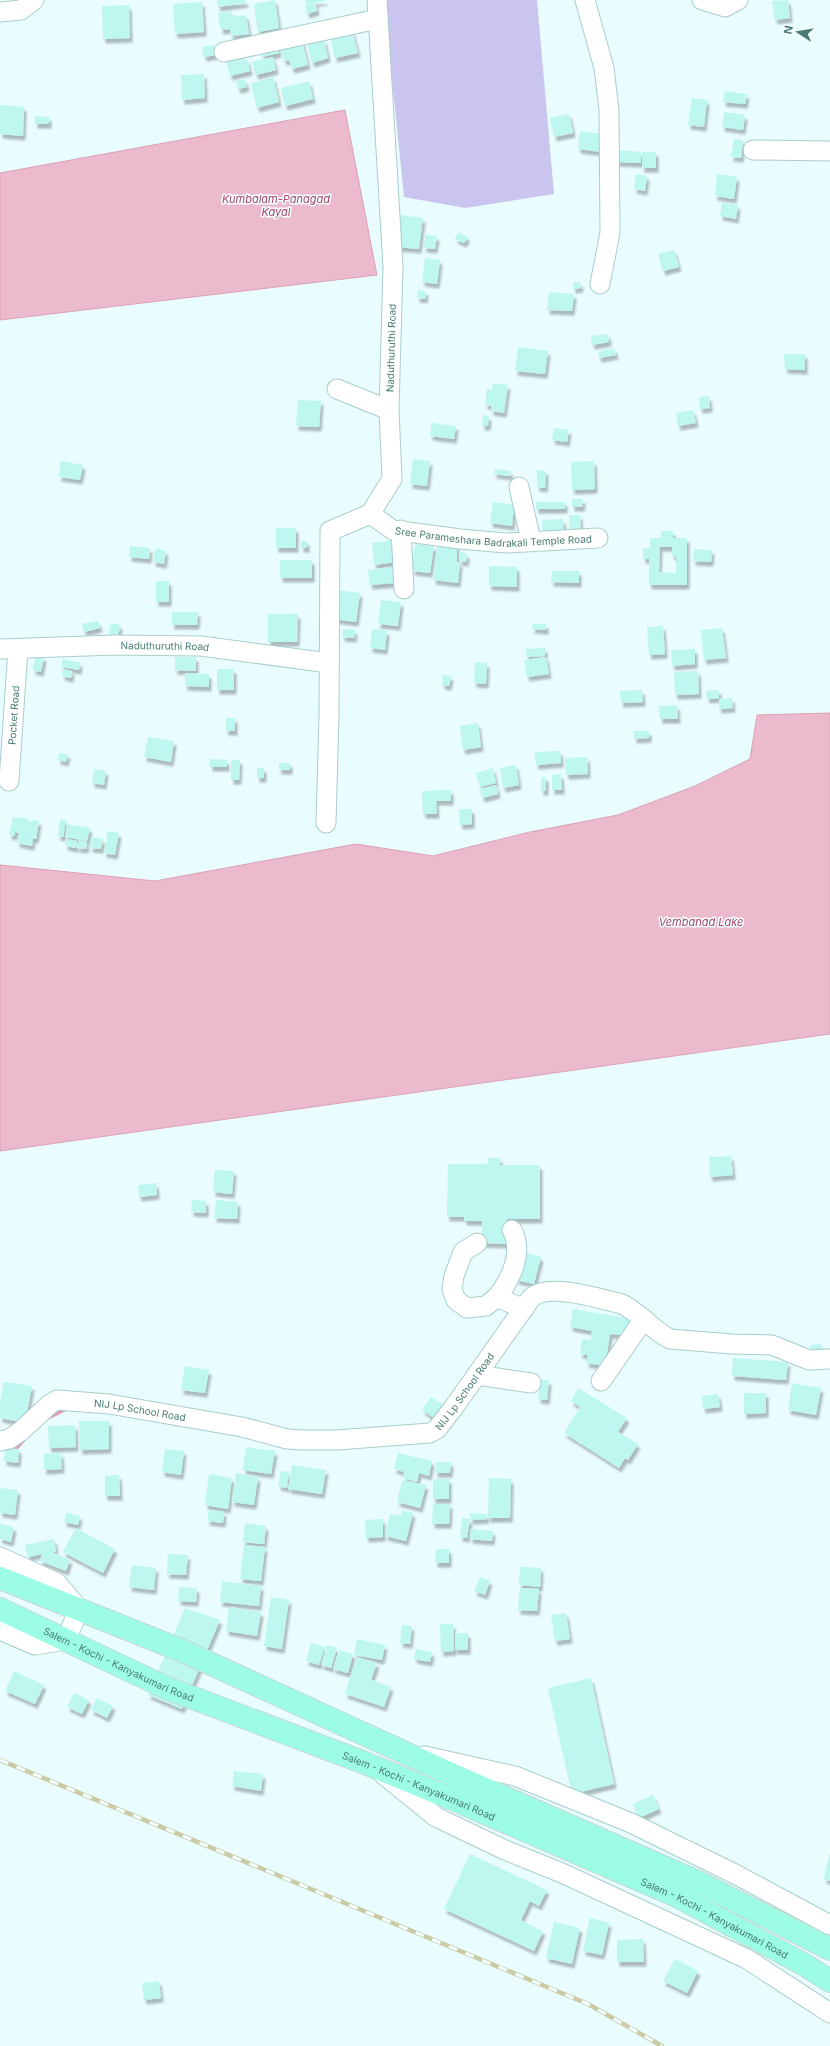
<svg xmlns="http://www.w3.org/2000/svg" width="830" height="2046" font-family="Inter,sans-serif">
<style>
.green{fill:#c9c5ee}
.water{fill:#ebbbcd;stroke:#dda0b6}
.lines{fill:none;stroke-linecap:round;stroke-linejoin:round}
.stream{stroke:#dda0b6;stroke-width:4.5}
.building{fill:#bef6f0;fill-rule:evenodd;filter:url(#shadow)}
.minor-casing{stroke:#a8cecb;stroke-width:21}
.highway-casing{stroke:#c8d8d5;stroke-width:24}
.minor{stroke:#fff;stroke-width:19}
.highway{stroke:#9cfde4;stroke-width:22}
.rail-casing{stroke:#cacba5;stroke-width:4.5}
.rail{stroke:#f2feff;stroke-width:3;stroke-dasharray:9;stroke-linecap:butt}
.labels{text-anchor:middle;stroke-width:3;stroke-linejoin:round;paint-order:stroke}
.street-label{font-size:10px;fill:#497c74;stroke:#f2feff}
.water-label{font-size:11px;font-style:italic;fill:#a8496a;stroke:#f2feff}
</style>
<defs>
<filter id="shadow"><feDropShadow dx="2.5" dy="4.5" stdDeviation="1" flood-color="#0004"/></filter>
</defs>
<rect width="100%" height="100%" fill="#e9fcfe"/>
<polygon class="green" points="384,0 537,0 554,194 465,208 404,197"/>
<g class="water">
<polygon points="345,110 377,275 0,320 0,173"/>
<polygon points="830,713 830,1034 0,1151 0,865 155,881 356,844 433,856 530,832 618,815 695,786 750,759 757,715"/>
</g>
<g class="lines">
<g class="stream">
<polyline points="49,1417 67,1408"/>
<polyline points="11,1446 17,1447 25,1438"/>
</g>
</g>
<g class="building">
<polygon points="217,0 245,0 246,3 218,7"/>
<polygon points="275,0 279,28 258,32 254,4"/>
<polygon points="305,0 325,0 326,1 306,4"/>
<polygon points="788,0 790,18 775,20 772,1"/>
<polygon points="202,2 204,32 175,34 173,4"/>
<polygon points="315,3 317,11 307,14 305,5"/>
<polygon points="129,5 130,38 103,39 102,6"/>
<polygon points="231,11 233,17 246,15 249,34 231,36 230,29 221,30 218,13"/>
<polygon points="352,30 358,53 335,58 330,36"/>
<polygon points="301,37 308,65 292,69 289,60 284,61 279,42"/>
<polygon points="324,39 328,58 312,63 307,43"/>
<polygon points="277,44 279,53 262,57 260,48"/>
<polygon points="214,45 216,55 204,57 202,47"/>
<polygon points="240,52 242,60 247,59 250,71 230,76 225,55"/>
<polygon points="273,57 276,70 256,75 252,62"/>
<polygon points="204,74 205,98 182,100 181,75"/>
<polygon points="273,77 279,102 257,108 251,83"/>
<polygon points="245,79 247,87 238,89 236,81"/>
<polygon points="309,81 313,99 285,106 281,88"/>
<polygon points="725,91 747,94 745,104 723,102"/>
<polygon points="692,98 707,100 704,127 688,125"/>
<polygon points="0,105 24,107 23,136 0,134"/>
<polygon points="724,112 745,115 743,130 722,127"/>
<polygon points="569,114 573,133 554,137 550,118"/>
<polygon points="35,116 49,117 49,124 35,124"/>
<polygon points="580,131 604,134 601,152 578,149"/>
<polygon points="734,139 743,140 741,158 731,157"/>
<polygon points="617,150 641,152 641,163 616,162"/>
<rect x="642" y="152" width="14" height="16"/>
<polygon points="636,174 647,176 645,191 634,189"/>
<polygon points="717,174 737,177 734,199 715,196"/>
<polygon points="722,203 738,205 736,219 720,216"/>
<polygon points="401,215 423,218 419,249 397,247"/>
<polygon points="458,232 468,237 464,243 455,239"/>
<polygon points="425,235 437,236 435,249 424,248"/>
<polygon points="674,250 679,267 663,271 658,254"/>
<polygon points="425,258 440,260 437,284 422,282"/>
<polygon points="573,282 580,282 581,288 573,289"/>
<polygon points="418,290 426,291 425,299 417,298"/>
<polygon points="549,292 574,294 572,311 547,310"/>
<polygon points="608,334 609,342 592,345 591,336"/>
<polygon points="518,347 548,351 545,374 515,371"/>
<polygon points="614,348 616,355 599,358 598,352"/>
<polygon points="784,354 805,354 805,370 785,369"/>
<polygon points="493,383 508,385 504,413 491,411 491,406 485,405 487,389 492,390"/>
<polygon points="709,396 710,408 700,409 699,397"/>
<polygon points="298,400 321,401 319,427 296,426"/>
<polygon points="693,410 696,423 678,426 676,413"/>
<polygon points="483,415 489,416 488,426 482,426"/>
<polygon points="432,423 456,426 454,439 430,436"/>
<polygon points="554,428 569,430 567,442 552,440"/>
<polygon points="413,459 430,461 427,486 410,484"/>
<polygon points="61,461 83,465 80,480 59,477"/>
<polygon points="594,461 595,489 572,490 571,462"/>
<polygon points="495,469 511,471 510,476 494,474"/>
<polygon points="537,470 546,471 545,488 537,487"/>
<polygon points="572,499 583,499 582,507 572,507"/>
<polygon points="493,502 514,505 512,526 490,523"/>
<rect x="536" y="502" width="29" height="7"/>
<polygon points="569,515 580,515 581,535 570,536"/>
<polygon points="563,519 564,535 543,536 542,520"/>
<rect x="276" y="528" width="20" height="20"/>
<path d="M661,531H673V538H687V585H649V559H643V548H650V538H661ZM660,547H672V556H676V573L659,572Z"/>
<polygon points="394,540 396,562 374,565 372,543"/>
<rect x="301" y="541" width="6" height="7"/>
<polygon points="438,542 457,545 457,562 460,563 458,583 433,580"/>
<polygon points="415,544 434,546 430,573 412,571 413,565 408,565 410,553 414,553"/>
<polygon points="130,546 150,548 149,559 129,557"/>
<polygon points="156,548 166,551 164,564 153,562"/>
<polygon points="694,549 712,550 711,562 693,561"/>
<polygon points="460,552 467,554 466,562 459,561"/>
<rect x="280" y="560" width="32" height="18"/>
<polygon points="489,566 517,567 517,587 489,586"/>
<polygon points="392,567 394,583 370,585 368,570"/>
<polygon points="552,571 579,571 579,583 551,582"/>
<rect x="156" y="581" width="13" height="21"/>
<polygon points="336,590 360,593 356,622 333,619"/>
<polygon points="381,600 401,602 398,626 378,624"/>
<polygon points="172,612 198,612 197,625 172,625"/>
<polygon points="268,614 298,614 297,642 268,642"/>
<polygon points="98,621 100,628 84,632 82,624"/>
<polygon points="111,623 120,625 118,638 108,636"/>
<polygon points="533,624 546,624 546,630 532,629"/>
<polygon points="663,626 665,654 649,655 647,627"/>
<polygon points="722,628 726,658 704,660 701,630"/>
<polygon points="343,629 355,630 354,638 342,637"/>
<polygon points="372,629 387,631 385,650 370,648"/>
<polygon points="545,648 545,656 526,657 526,649"/>
<polygon points="695,649 695,664 672,666 671,650"/>
<polygon points="35,655 44,657 41,672 33,670"/>
<polygon points="175,657 196,657 196,671 175,670"/>
<polygon points="546,657 549,674 527,677 524,660"/>
<polygon points="63,659 80,663 79,670 61,667"/>
<polygon points="475,662 487,663 486,684 474,683"/>
<polygon points="63,669 72,671 71,678 62,676"/>
<rect x="217" y="669" width="17" height="21"/>
<polygon points="698,671 699,694 675,695 674,672"/>
<polygon points="185,673 209,674 209,687 185,686"/>
<polygon points="443,675 451,676 449,686 442,685"/>
<polygon points="642,690 643,702 621,703 620,691"/>
<polygon points="719,690 719,698 707,699 706,691"/>
<polygon points="732,698 733,708 719,709 719,699"/>
<polygon points="677,705 678,719 660,719 659,706"/>
<rect x="226" y="718" width="9" height="13"/>
<polygon points="478,723 481,747 463,750 460,726"/>
<polygon points="634,731 649,731 649,738 634,739"/>
<polygon points="148,737 174,741 171,762 144,757"/>
<polygon points="560,751 561,763 536,765 535,752"/>
<polygon points="59,753 68,754 66,762 58,760"/>
<polygon points="587,757 588,774 566,775 565,758"/>
<polygon points="210,759 227,760 227,767 210,767"/>
<polygon points="231,760 240,760 239,780 231,780"/>
<rect x="279" y="763" width="11" height="7"/>
<polygon points="516,765 519,785 503,788 500,768"/>
<rect x="257" y="768" width="7" height="10"/>
<polygon points="493,768 496,783 480,787 476,773"/>
<polygon points="94,769 106,771 104,785 92,783"/>
<polygon points="561,774 562,790 552,790 552,775"/>
<rect x="541" y="777" width="5" height="14"/>
<polygon points="496,785 498,794 482,798 480,789"/>
<polygon points="451,790 451,801 436,801 437,814 423,814 422,791"/>
<polygon points="459,809 472,809 472,824 460,825"/>
<polygon points="13,817 29,819 28,822 31,822 32,820 39,821 36,839 23,837 33,839 32,846 17,843 19,833 24,834 15,832 15,836 9,835"/>
<polygon points="60,819 66,820 63,837 58,836"/>
<polygon points="67,824 90,828 87,841 65,837"/>
<polygon points="108,831 119,833 115,855 104,853"/>
<polygon points="92,837 103,839 101,849 90,848"/>
<polygon points="66,839 77,841 76,848 65,846"/>
<polygon points="79,840 87,842 86,849 77,848"/>
<polygon points="731,1156 733,1175 710,1177 709,1157"/>
<polygon points="488,1158 500,1158 500,1165 540,1165 540,1219 507,1219 507,1244 482,1243 482,1221 464,1221 464,1217 447,1217 448,1164 488,1164"/>
<polygon points="215,1170 234,1171 232,1194 213,1192"/>
<polygon points="156,1183 157,1195 139,1197 138,1185"/>
<polygon points="192,1200 206,1201 206,1213 191,1212"/>
<polygon points="216,1200 238,1202 237,1219 214,1218"/>
<polygon points="523,1252 541,1257 534,1284 516,1280"/>
<polygon points="573,1309 632,1319 629,1336 610,1334 605,1366 586,1363 588,1355 580,1354 582,1339 591,1340 592,1331 570,1327"/>
<polygon points="821,1344 822,1354 812,1355 811,1345"/>
<polygon points="733,1358 788,1362 786,1380 732,1376"/>
<polygon points="185,1366 209,1370 205,1393 181,1390"/>
<polygon points="540,1380 549,1380 547,1400 538,1399"/>
<polygon points="4,1382 32,1386 25,1423 0,1418 0,1402"/>
<polygon points="792,1383 821,1388 816,1415 788,1410"/>
<polygon points="578,1388 627,1418 618,1432 638,1444 628,1460 625,1458 619,1468 564,1433 580,1407 571,1401"/>
<polygon points="744,1393 766,1393 766,1413 744,1414"/>
<polygon points="718,1394 720,1407 703,1409 702,1396"/>
<polygon points="431,1397 443,1405 434,1418 422,1410"/>
<polygon points="79,1421 109,1421 109,1449 80,1450"/>
<polygon points="75,1425 76,1447 49,1448 48,1426"/>
<polygon points="246,1447 275,1451 271,1474 243,1470"/>
<polygon points="5,1448 19,1449 18,1463 4,1461"/>
<polygon points="165,1449 184,1451 181,1475 162,1472"/>
<polygon points="61,1453 62,1469 44,1470 44,1454"/>
<polygon points="398,1453 432,1461 429,1476 419,1473 417,1482 403,1478 404,1472 394,1469"/>
<polygon points="436,1462 451,1462 450,1473 435,1473"/>
<polygon points="292,1465 326,1470 322,1494 288,1489"/>
<polygon points="281,1471 289,1472 287,1488 278,1486"/>
<polygon points="236,1473 258,1477 254,1505 232,1502"/>
<polygon points="209,1474 232,1478 228,1509 205,1505"/>
<polygon points="119,1475 120,1496 105,1496 105,1476"/>
<polygon points="489,1478 511,1479 510,1518 488,1518"/>
<rect x="433" y="1479" width="16" height="20"/>
<polygon points="402,1480 426,1485 420,1508 397,1502"/>
<polygon points="0,1488 18,1490 15,1515 0,1513"/>
<polygon points="433,1504 450,1504 449,1524 432,1524"/>
<polygon points="209,1510 224,1512 223,1523 207,1521"/>
<polygon points="402,1510 413,1513 406,1541 385,1536 390,1514 401,1516"/>
<polygon points="66,1513 80,1516 78,1525 64,1522"/>
<polygon points="469,1513 487,1514 486,1519 471,1520"/>
<polygon points="462,1518 470,1519 467,1538 460,1537"/>
<polygon points="383,1519 383,1537 366,1538 365,1520"/>
<polygon points="245,1523 266,1526 264,1544 243,1542"/>
<polygon points="0,1524 14,1527 11,1542 0,1539"/>
<polygon points="76,1528 115,1549 103,1573 63,1552"/>
<polygon points="471,1529 493,1531 492,1541 470,1539"/>
<polygon points="54,1539 56,1552 52,1552 70,1560 66,1571 40,1561 42,1554 28,1557 25,1545"/>
<polygon points="244,1545 265,1547 261,1581 240,1579"/>
<polygon points="436,1549 449,1549 449,1563 435,1563"/>
<polygon points="168,1554 188,1555 186,1575 167,1574"/>
<polygon points="132,1565 156,1568 154,1590 129,1587"/>
<polygon points="520,1567 541,1568 540,1587 519,1585"/>
<polygon points="480,1577 490,1581 485,1595 474,1591"/>
<polygon points="222,1581 261,1586 259,1606 220,1602"/>
<polygon points="179,1587 197,1588 196,1602 178,1601"/>
<polygon points="520,1588 539,1589 537,1611 518,1610"/>
<polygon points="271,1597 289,1600 282,1649 264,1646"/>
<polygon points="229,1607 261,1612 257,1636 226,1631"/>
<polygon points="185,1608 220,1620 182,1709 148,1695"/>
<polygon points="566,1613 570,1639 555,1641 551,1615"/>
<polygon points="440,1624 453,1624 454,1651 441,1652"/>
<polygon points="402,1625 412,1626 410,1644 400,1643"/>
<rect x="455" y="1633" width="13" height="17"/>
<polygon points="357,1639 385,1645 382,1660 354,1655"/>
<polygon points="311,1643 325,1647 319,1665 306,1661"/>
<polygon points="327,1645 337,1648 331,1668 321,1665"/>
<polygon points="416,1649 432,1652 430,1662 414,1659"/>
<polygon points="339,1650 353,1654 348,1673 333,1669"/>
<polygon points="357,1657 377,1663 371,1680 391,1687 384,1707 345,1694"/>
<polygon points="14,1671 44,1685 35,1704 5,1691"/>
<polygon points="591,1678 614,1784 572,1794 548,1688"/>
<polygon points="74,1693 89,1700 82,1714 67,1707"/>
<polygon points="97,1698 113,1706 107,1718 91,1710"/>
<polygon points="234,1771 263,1774 261,1791 232,1786"/>
<polygon points="653,1795 659,1809 639,1818 633,1804"/>
<polygon points="470,1854 547,1890 539,1906 530,1901 521,1920 543,1931 534,1951 444,1909"/>
<polygon points="829,1855 830,1855 830,1881 824,1879"/>
<polygon points="590,1918 609,1923 602,1955 583,1951"/>
<polygon points="554,1922 580,1928 572,1964 546,1958"/>
<polygon points="643,1939 644,1962 617,1962 617,1940"/>
<polygon points="675,1959 698,1971 687,1993 663,1981"/>
<polygon points="159,1981 161,1998 144,2000 142,1983"/>
</g>
<g class="lines">
<defs>
<g id="minor">
<polyline points="585,0 604,68 609,110 610,233 600,284"/>
<polyline points="702,0 725,7 738,0"/>
<polyline points="0,12 21,10 34,0"/>
<polyline points="224,52 378,19"/>
<polyline points="753,150 830,151"/>
<polyline points="337,389 389,410"/>
<polyline points="519,487 531,541"/>
<path id="s1" d="M370,514L393,530L460,539L506,543L598,538"/>
<polyline points="401,530 404,589"/>
<path id="s2" d="M0,649L115,645L201,646L329,663"/>
<path id="s3" d="M9,781L18,649"/>
<path id="s4" d="M326,823L329,714L330,531L370,514L392,479L389,410L393,266L377,0"/>
<polyline points="477,1243 463,1252 454,1276 452,1289 456,1300 467,1308 486,1306 497,1297 524,1309"/>
<path d="M497,1297C511,1279 524,1252 512,1230"/>
<polyline points="477,1375 531,1383"/>
<polyline points="601,1381 644,1319"/>
<path id="s5" d="M0,1441L9,1439L21,1431L50,1404L57,1400L109,1404L242,1427L287,1439L301,1440H337L430,1433L437,1429L454,1407L531,1298C549,1282 600,1299 622,1304C640,1313 652,1330 670,1339L732,1344L772,1345L809,1360L830,1359"/>
<polyline points="0,1557 57,1583 79,1609 66,1640 35,1645 0,1630"/>
<polyline points="425,1756 515,1776 631,1823 735,1874 830,1925"/>
<polyline points="383,1774 436,1817 505,1850 562,1873 747,1959 830,2013"/>
</g>
<g id="highway">
<polyline points="0,1578 183,1651 451,1774 698,1882 830,1949"/>
<path id="s6" d="M0,1609L167,1688L365,1763L455,1800L679,1897L805,1965L830,1981"/>
</g>
</defs>
<use href="#minor" class="minor-casing"/>
<use href="#highway" class="highway-casing"/>
<use href="#minor" class="minor"/>
<use href="#highway" class="highway"/>
<defs>
<polyline id="rail" points="0,1760 588,2004 662,2046"/>
</defs>
<use href="#rail" class="rail-casing"/>
<use href="#rail" class="rail"/>
</g>
<g class="labels">
<g class="street-label">
<text dy="4" stroke="none"><textPath href="#s4" startOffset="508">Naduthuruthi Road</textPath></text>
<text dy="4" stroke="none"><textPath href="#s1" startOffset="129">Sree Parameshara Badrakali Temple Road</textPath></text>
<text dy="4" stroke="none"><textPath href="#s2" startOffset="165">Naduthuruthi Road</textPath></text>
<text dy="4" stroke="none"><textPath href="#s3" startOffset="66">Pocket Road</textPath></text>
<text dy="4" stroke="none"><textPath href="#s5" startOffset="503">NIJ Lp School Road</textPath></text>
<text dy="4" stroke="none"><textPath href="#s5" startOffset="155">NIJ Lp School Road</textPath></text>
<text dy="4" stroke="none"><textPath href="#s6" startOffset="131">Salem - Kochi - Kanyakumari Road</textPath></text>
<text dy="4" stroke="none"><textPath href="#s6" startOffset="455">Salem - Kochi - Kanyakumari Road</textPath></text>
<text dy="4" stroke="none"><textPath href="#s6" startOffset="779">Salem - Kochi - Kanyakumari Road</textPath></text>
</g>
<g class="water-label">
<text x="276" y="203">Kumbalam-Panagad<tspan x="276" dy="13">Kayal</tspan></text>
<text x="701" y="926">Vembanad Lake</text>
</g>
</g>
<g transform="translate(798 32) rotate(282)" stroke="#f2feff" stroke-width="3" paint-order="stroke">
<path d="M0-3L7 15L0 10L-7 15Z" fill="#497c74"/>
<text y="-6" font-size="11" font-weight="bold" text-anchor="middle" fill="#497c74">N</text>
</g>
</svg>
